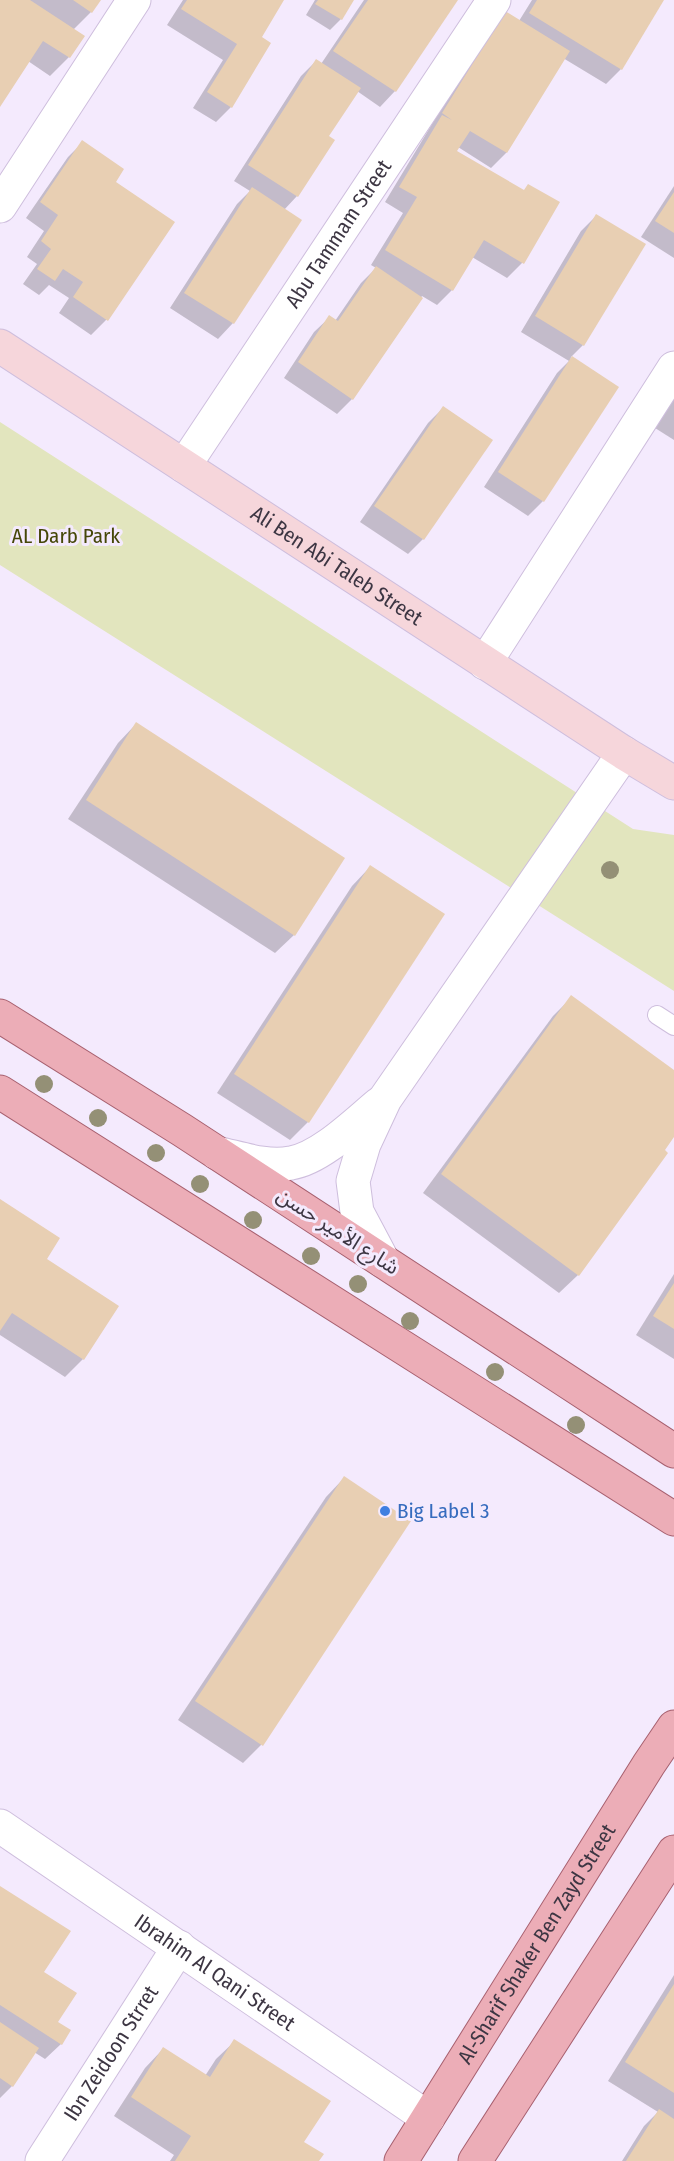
<svg xmlns="http://www.w3.org/2000/svg" width="674" height="2161" font-family="'Fira Sans Condensed','Noto Sans Arabic',sans-serif">
<style>
.green{fill:#e2e5be}
.shadow{fill:#0003}
.building{fill:#e8cfb3}
.lines{fill:none;stroke-linecap:round;stroke-linejoin:round}
.service-casing{stroke:#cebedd;stroke-width:20}
.minor-casing{stroke:#cebedd;stroke-width:35}
.secondary-casing{stroke:#cebedd;stroke-width:35}
.primary-casing{stroke:#a7606f;stroke-width:35}
.service{stroke:#fff;stroke-width:18}
.minor{stroke:#fff;stroke-width:33}
.secondary{stroke:#f6d6db;stroke-width:33}
.primary{stroke:#ecadb7;stroke-width:33}
.tree{fill:#949076}
.shop-dot{fill:#3f7fe0;stroke:#f4eafd;stroke-width:2}
.labels{text-anchor:middle;stroke-width:6;stroke-linejoin:round;paint-order:stroke}
.street-label{font-size:21px;fill:#3d3643;stroke:#f4eafd}
.park-label{font-size:21px;fill:#454708;stroke:#f4eafd}
.shop-label{font-size:21px;fill:#366cbe;stroke:#f4eafd;text-anchor:start}
</style>
<rect width="100%" height="100%" fill="#f4eafd"/>
<polygon class="green" points="0,422 633,829 674,835 674,991 0,565"/>
<g class="shadow">
<polygon points="0,0 99,0 91,12 73,30 82,36 69,57 50,76 28,61 0,104"/>
<polygon points="183,0 283,0 259,38 231,107 216,122 193,108 223,60 167,25"/>
<polygon points="315,0 353,0 341,19 330,30 306,15"/>
<polygon points="364,0 456,0 395,91 380,107 357,91 327,137 333,140 297,196 284,210 300,221 233,323 218,339 170,308 237,204 250,191 234,181 301,76 316,61 321,64"/>
<polygon points="532,0 662,0 621,69 606,84 563,58 506,153 491,168 458,147 455,152 523,191 558,203 522,263 507,278 472,257 452,290 437,305 422,296 352,399 337,414 284,378 314,332 330,317 335,321 361,283 376,268 371,265 403,213 385,202 490,28 519,21"/>
<polygon points="83,142 114,182 173,223 106,320 91,335 59,313 69,298 49,285 39,295 23,284 37,264 27,257 44,231 26,218 68,157"/>
<polygon points="674,186 674,258 641,237"/>
<polygon points="596,216 583,345 571,357 543,501 528,516 484,487 557,373 569,361 521,332 581,231"/>
<polygon points="674,398 674,440 655,428"/>
<polygon points="443,408 423,539 408,554 360,522 428,423"/>
<polygon points="136,724 294,935 275,953 68,819 118,743"/>
<polygon points="370,867 308,1122 290,1140 217,1093 352,886"/>
<polygon points="572,997 674,1072 674,1134 578,1275 559,1293 423,1193 553,1016"/>
<polygon points="0,1201 44,1259 83,1359 65,1377 0,1335"/>
<polygon points="674,1274 674,1359 636,1335"/>
<polygon points="344,1478 261,1745 243,1763 178,1720 326,1497"/>
<polygon points="0,1887 42,1972 61,2044 45,2059 34,2052 12,2086 0,2098"/>
<polygon points="674,1975 674,2161 622,2161 644,2126 658,2112 608,2081"/>
<polygon points="235,2041 302,2142 317,2161 170,2161 174,2155 114,2116 145,2068 163,2049 205,2076 216,2059"/>
</g>
<g class="building">
<polygon points="0,0 30,0 85,36 70,58 43,41 0,107"/>
<polygon points="73,0 101,0 92,13"/>
<polygon points="187,0 284,0 262,37 271,43 232,108 207,92 237,44 181,9"/>
<polygon points="318,0 354,0 342,20 315,4"/>
<polygon points="368,0 458,0 396,92 333,51"/>
<polygon points="537,0 664,0 622,70 529,13"/>
<polygon points="505,11 570,51 507,153 470,131 457,151 524,190 528,184 560,202 524,264 484,240 453,291 385,250 417,197 399,187 442,115 452,120 442,113"/>
<polygon points="316,59 361,88 329,136 335,140 298,197 248,165"/>
<polygon points="82,140 124,169 116,182 175,222 108,321 73,297 83,282 63,269 55,281 37,269 51,249 41,241 58,215 40,202"/>
<polygon points="252,187 302,220 234,324 184,293"/>
<polygon points="674,192 674,233 655,221"/>
<polygon points="596,214 646,244 584,346 535,316"/>
<polygon points="376,266 423,298 353,400 298,362 329,315 338,321"/>
<polygon points="572,356 619,387 544,502 498,472"/>
<polygon points="443,406 493,440 424,540 374,506"/>
<polygon points="136,722 345,858 295,936 86,800"/>
<polygon points="370,865 445,914 309,1123 234,1074"/>
<polygon points="571,995 674,1070 674,1137 665,1150 668,1153 579,1276 441,1174"/>
<polygon points="0,1199 60,1238 47,1259 119,1306 84,1360 12,1313 0,1331"/>
<polygon points="674,1283 674,1329 653,1316"/>
<polygon points="344,1476 411,1521 263,1746 195,1701"/>
<polygon points="0,1886 71,1931 44,1972 77,1993 58,2022 71,2030 62,2045 0,2005"/>
<polygon points="674,1984 674,2093 625,2062"/>
<polygon points="0,2022 39,2048 13,2087 0,2078"/>
<polygon points="234,2039 331,2101 304,2142 324,2154 319,2161 175,2161 191,2136 131,2097 163,2047 210,2077"/>
<polygon points="659,2109 674,2119 674,2161 626,2161"/>
</g>
<g class="lines">
<defs>
<polyline id="service" points="657,1015 674,1026"/>
<g id="minor">
<polyline points="0,206 134,0"/>
<path id="s1" d="M184,466L494,0"/>
<polyline points="485,663 674,368"/>
<path d="M217,1153C240,1158 267,1168 291,1163C321,1158 356,1123 379,1104"/>
<polyline points="383,1261 357,1212 353,1181 364,1144 385,1099 624,753"/>
<path id="s2" d="M0,1826L428,2118"/>
<path id="s3" d="M42,2161L179,1947"/>
</g>
<g id="secondary">
<path id="s4" d="M0,346L624,753L674,783"/>
</g>
<g id="primary">
<polyline points="0,1016 182,1130 674,1451"/>
<polyline points="0,1092 674,1519"/>
<path id="s5" d="M401,2161L649,1764L674,1727"/>
<polyline points="475,2161 674,1852"/>
</g>
</defs>
<use href="#service" class="service-casing"/>
<use href="#minor" class="minor-casing"/>
<use href="#secondary" class="secondary-casing"/>
<use href="#primary" class="primary-casing"/>
<use href="#service" class="service"/>
<use href="#minor" class="minor"/>
<use href="#secondary" class="secondary"/>
<use href="#primary" class="primary"/>
</g>
<g class="tree">
<circle cx="610" cy="870" r="9"/>
<circle cx="44" cy="1084" r="9"/>
<circle cx="98" cy="1118" r="9"/>
<circle cx="156" cy="1153" r="9"/>
<circle cx="200" cy="1184" r="9"/>
<circle cx="253" cy="1220" r="9"/>
<circle cx="311" cy="1256" r="9"/>
<circle cx="358" cy="1284" r="9"/>
<circle cx="410" cy="1321" r="9"/>
<circle cx="495" cy="1372" r="9"/>
<circle cx="576" cy="1425" r="9"/>
</g>
<circle class="shop-dot" cx="385" cy="1511" r="6"/>
<g class="labels">
<g class="street-label">
<text dy="7" stroke="none"><textPath href="#s1" startOffset="279">Abu Tammam Street</textPath></text>
<text dy="7" stroke="none"><textPath href="#s4" startOffset="402">Ali Ben Abi Taleb Street</textPath></text>
<text transform="translate(338 1231) rotate(33)" y="7">شارع الأمير حسن</text>
<text dy="7" stroke="none"><textPath href="#s5" startOffset="256">Al-Sharif Shaker Ben Zayd Street</textPath></text>
<text dy="7" stroke="none"><textPath href="#s2" startOffset="260">Ibrahim Al Qani Street</textPath></text>
<text dy="7" stroke="none"><textPath href="#s3" startOffset="128">Ibn Zeidoon Strret</textPath></text>
</g>
<g class="park-label">
<text x="66" y="543">AL Darb Park</text>
</g>
<g class="shop-label">
<text x="397" y="1518">Big Label 3</text>
</g>
</g>
</svg>
